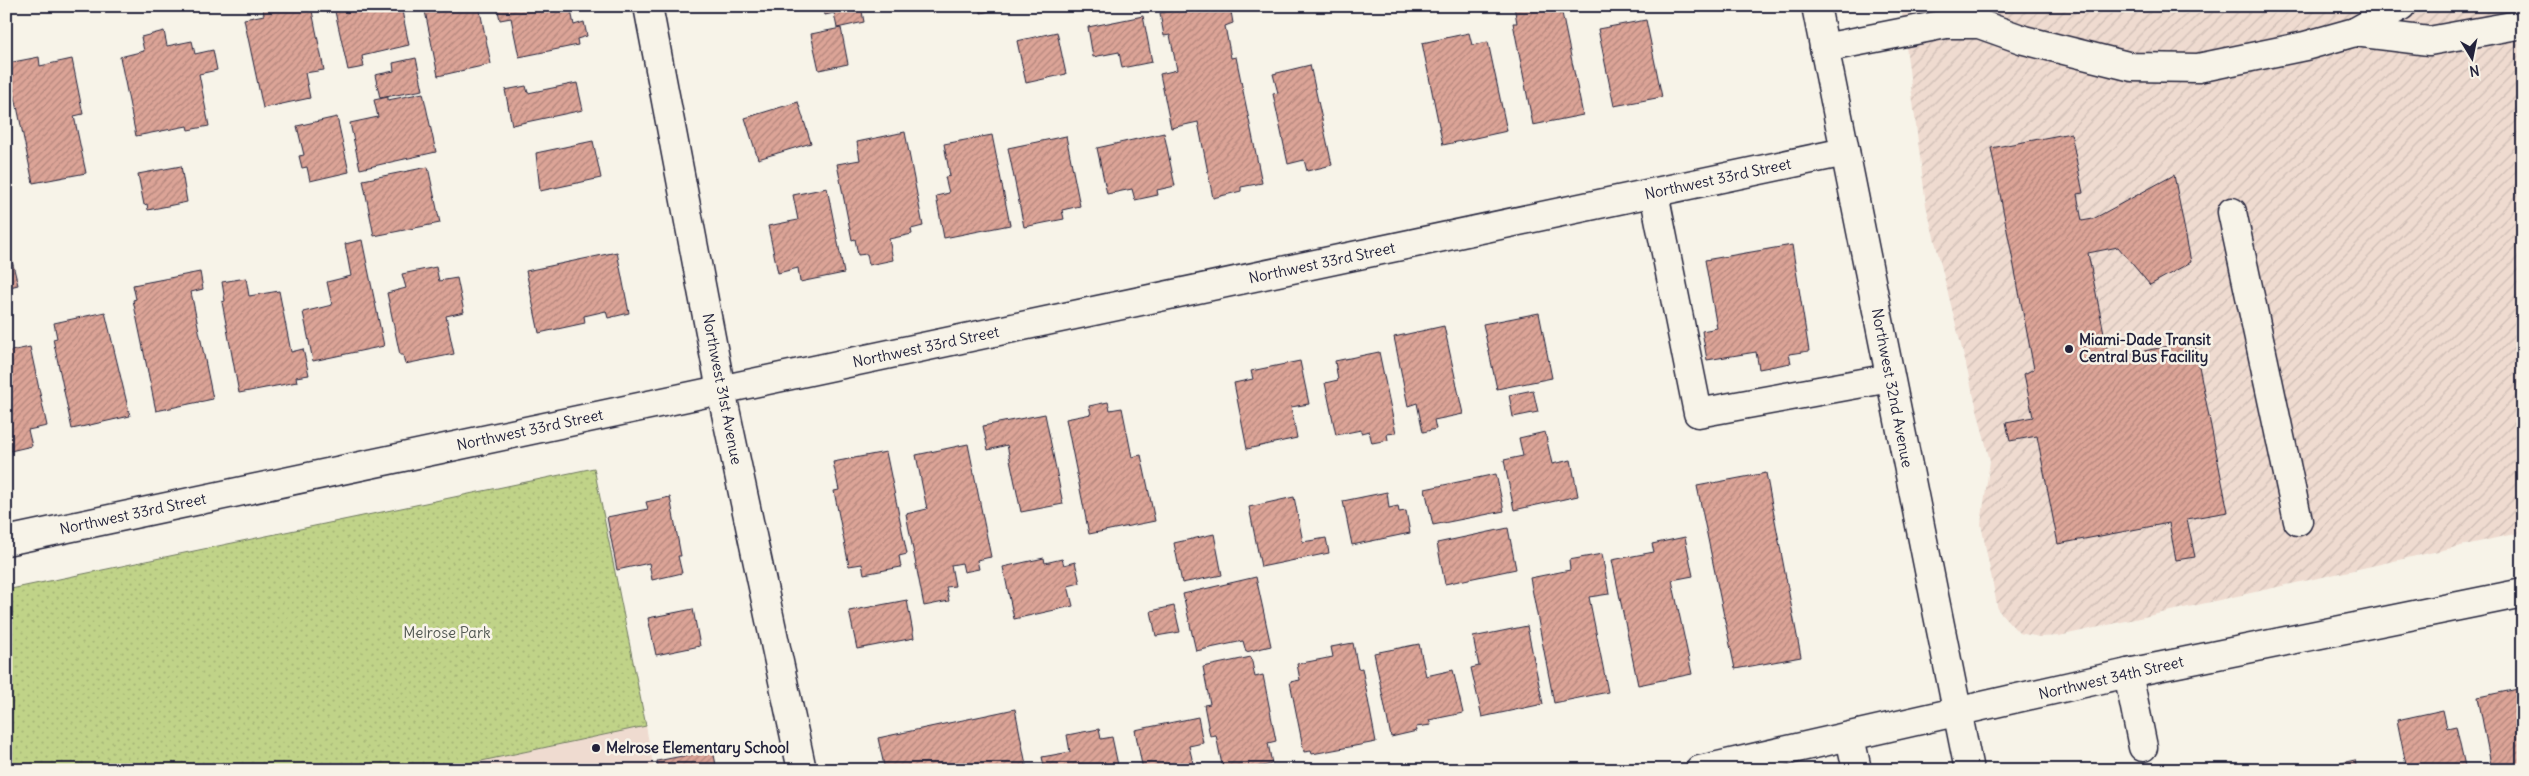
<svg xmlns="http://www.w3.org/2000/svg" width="2529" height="776" font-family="Delius,sans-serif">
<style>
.built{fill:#efdbd0}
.industrial{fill:url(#industrial-furrows)}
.park{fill:url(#park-dots);stroke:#717a62}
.building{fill:url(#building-hatch);stroke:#22223b}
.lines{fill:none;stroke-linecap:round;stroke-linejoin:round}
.minor-casing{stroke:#22223b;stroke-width:31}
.major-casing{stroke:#22223b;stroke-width:31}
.minor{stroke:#f7f3e8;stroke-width:28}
.major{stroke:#f7f3e8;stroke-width:28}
.poi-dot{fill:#22223b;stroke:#f7f3e8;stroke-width:2}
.labels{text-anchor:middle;stroke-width:5;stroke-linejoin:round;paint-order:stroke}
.street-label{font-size:15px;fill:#22223b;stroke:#f7f3e8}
.poi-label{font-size:15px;font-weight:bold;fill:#22223b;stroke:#f7f3e8;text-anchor:start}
.park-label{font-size:15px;fill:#515752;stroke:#f7f3e8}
</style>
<defs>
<pattern id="industrial-furrows" width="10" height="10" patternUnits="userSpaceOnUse" patternTransform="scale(1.25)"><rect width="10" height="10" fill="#efdbd0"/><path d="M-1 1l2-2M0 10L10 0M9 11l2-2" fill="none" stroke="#cdbcb4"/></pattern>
<pattern id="park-dots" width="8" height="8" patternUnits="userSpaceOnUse" patternTransform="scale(1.25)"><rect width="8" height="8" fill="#c0d388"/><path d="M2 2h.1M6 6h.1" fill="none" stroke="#a5b576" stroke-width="1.8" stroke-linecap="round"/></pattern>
<pattern id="building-hatch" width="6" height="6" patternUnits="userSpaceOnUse" patternTransform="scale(1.25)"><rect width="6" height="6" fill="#dca497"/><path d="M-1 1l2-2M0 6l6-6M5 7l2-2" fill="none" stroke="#b2857c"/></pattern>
</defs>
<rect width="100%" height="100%" fill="#f7f3e8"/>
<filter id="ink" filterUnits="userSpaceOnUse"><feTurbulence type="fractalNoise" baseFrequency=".02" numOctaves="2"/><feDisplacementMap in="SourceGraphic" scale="10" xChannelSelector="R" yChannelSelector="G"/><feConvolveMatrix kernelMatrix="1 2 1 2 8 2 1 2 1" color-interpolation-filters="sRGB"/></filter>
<g filter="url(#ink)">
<polygon class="built" points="646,726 654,770 439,770"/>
<polygon class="industrial" points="1901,6 2523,6 2523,532 2059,636 2040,637 2019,633 1998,610 1981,524 1990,461 1926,205"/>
<polygon class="park" points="594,468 646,726 439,770 6,770 6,590"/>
<g class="building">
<polygon points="276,6 290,6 291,9 311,6 324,70 305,73 310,98 263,108 244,19 264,15 263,9"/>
<polygon points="401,6 409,45 362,56 364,67 348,70 334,7"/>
<polygon points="424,6 479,6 491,64 438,76"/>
<polygon points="497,6 570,6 574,25 584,22 587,36 577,39 578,45 519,57 511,18 500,20"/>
<polygon points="823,6 861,6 864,22 837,28 834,13 825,15"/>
<polygon points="980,6 1013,6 981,13"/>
<polygon points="1192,6 1230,6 1233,23 1225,26 1231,58 1236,57 1262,183 1241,187 1241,191 1213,198 1198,122 1171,128 1160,74 1177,70 1170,35 1164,36 1160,13"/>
<polygon points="1514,6 1558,6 1559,14 1562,13 1583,115 1533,125 1513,23 1517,23"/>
<polygon points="1143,16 1152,62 1122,68 1119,52 1093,57 1088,27"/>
<polygon points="1646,20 1662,97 1614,106 1598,29"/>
<polygon points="841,28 848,64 819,70 811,34"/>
<polygon points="164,31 167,46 192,41 195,54 213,50 217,70 199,74 209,126 188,130 187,126 136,136 120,57 144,51 141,37"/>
<polygon points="1057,32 1066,74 1026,83 1017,41"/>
<polygon points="1469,33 1472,45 1488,42 1507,131 1443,145 1422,43"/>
<polygon points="39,57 40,66 72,59 83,114 74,116 86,173 33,183 8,63"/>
<polygon points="416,58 423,90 380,98 375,75 394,71 393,63"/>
<polygon points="1310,65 1332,165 1307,171 1304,160 1288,164 1273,94 1278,93 1273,74"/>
<polygon points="577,83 583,110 512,125 505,90 526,86 528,93"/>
<polygon points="423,93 436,152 360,169 350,123 378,117 374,100 388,97 388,100"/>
<polygon points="798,102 811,143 758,159 745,118"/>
<polygon points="337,117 349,172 310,181 307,167 302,168 299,156 304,155 297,126"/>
<polygon points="905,132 923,226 911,229 912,234 889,239 893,260 869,265 867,254 858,255 855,239 852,240 837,164 860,160 857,142"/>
<polygon points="1164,133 1175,186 1157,190 1158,195 1135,200 1132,189 1107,194 1097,148"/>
<polygon points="2071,133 2083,193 2077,194 2082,221 2093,219 2174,175 2191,262 2150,285 2118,247 2088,253 2109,358 2194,341 2228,512 2187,519 2195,557 2176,560 2169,523 2058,544 2037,436 2010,441 2006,422 2033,417 2024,374 2034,369 1991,148"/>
<polygon points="992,135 1010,225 944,238 936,196 949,193 945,177 950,176 944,144"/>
<polygon points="1066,136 1080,206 1062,210 1064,219 1024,227 1008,148"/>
<polygon points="593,141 601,178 540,191 536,153"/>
<polygon points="181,166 187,202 148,210 147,204 144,205 138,174"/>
<polygon points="428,167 440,223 374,236 363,180"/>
<polygon points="827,188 844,273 800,282 798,268 778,273 768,226 798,220 793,195"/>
<polygon points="362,240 384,346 313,361 303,312 332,305 327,282 351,276 345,244"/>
<polygon points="1792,245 1809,351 1789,354 1791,363 1759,369 1756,352 1707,360 1702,331 1717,328 1705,260"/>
<polygon points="617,252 629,313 608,318 606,311 584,316 585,323 539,333 526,271"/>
<polygon points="11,257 18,285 6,288 6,258"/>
<polygon points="436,267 439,281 457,278 464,312 446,316 454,354 405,364 403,355 400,355 387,293 406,288 402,274"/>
<polygon points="200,272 203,289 191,292 213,399 156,411 133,300 136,299 133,285"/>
<polygon points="246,278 249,296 279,291 291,352 303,349 309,375 296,377 297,382 239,393 222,302 225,301 222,282"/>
<polygon points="105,312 130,416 72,429 53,339 57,338 54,323"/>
<polygon points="1539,313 1552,378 1497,389 1483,324"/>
<polygon points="1444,326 1463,414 1434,420 1436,429 1423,432 1417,403 1408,406 1394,337"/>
<polygon points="30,347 47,426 28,430 32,446 6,452 6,352"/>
<polygon points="1379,352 1396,433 1387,434 1388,440 1372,443 1369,431 1361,433 1361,430 1336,435 1325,383 1338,380 1335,361"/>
<polygon points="1300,361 1309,404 1291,407 1297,438 1247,449 1234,383 1253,379 1251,371"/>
<polygon points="1533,390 1538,412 1513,417 1509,395"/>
<polygon points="1108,402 1110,410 1122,408 1132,457 1141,455 1155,521 1089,534 1066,419 1091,414 1089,406"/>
<polygon points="1045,414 1063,504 1021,512 1007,445 988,450 983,426"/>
<polygon points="1545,432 1552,464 1571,460 1578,496 1514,510 1504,460 1523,456 1519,438"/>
<polygon points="968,444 991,557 977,560 979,569 964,572 962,563 951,565 955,586 946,587 949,601 924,606 906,514 927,509 916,455"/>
<polygon points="886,452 907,554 899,556 901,567 864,574 862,564 849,566 834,491 839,490 833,462"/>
<polygon points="1766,473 1801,657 1735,669 1697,486"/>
<polygon points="1496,474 1504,511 1433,525 1425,489"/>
<polygon points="1387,492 1389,508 1398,506 1399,512 1406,511 1410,533 1352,545 1343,501"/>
<polygon points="670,497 681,556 678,556 682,573 652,580 649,563 617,570 607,517 648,509 646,502"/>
<polygon points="1294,497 1303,542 1326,538 1329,553 1261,567 1249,507"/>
<polygon points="1508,528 1516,569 1445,584 1437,543"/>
<polygon points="1214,534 1222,575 1182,583 1174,543"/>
<polygon points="1685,537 1693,576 1672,580 1692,674 1638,685 1612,560 1654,552 1652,544"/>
<polygon points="1602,554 1609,594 1589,597 1608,692 1554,703 1530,578 1570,570 1569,560"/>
<polygon points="1044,558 1045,563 1062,559 1064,565 1075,562 1080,583 1068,586 1073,606 1014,619 1003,567"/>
<polygon points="1256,577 1271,646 1246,652 1243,641 1196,651 1183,594"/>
<polygon points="907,600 914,638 857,649 849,611"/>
<polygon points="1174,606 1180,632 1156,636 1151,611"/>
<polygon points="693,609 700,646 656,655 648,618"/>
<polygon points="1527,626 1543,704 1482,717 1471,668 1479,666 1473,637"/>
<polygon points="1353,643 1358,669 1362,668 1376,742 1312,754 1311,751 1304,752 1290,682 1300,680 1297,664 1333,657 1331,647"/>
<polygon points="1419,644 1426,676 1453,670 1463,713 1429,720 1431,725 1416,727 1417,731 1391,737 1374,653"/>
<polygon points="1251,657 1255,677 1263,675 1276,741 1268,743 1272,764 1243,770 1223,770 1216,735 1210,736 1204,705 1210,704 1203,667"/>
<polygon points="2523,688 2523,770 2492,770 2478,697"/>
<polygon points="1015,709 1027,770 885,770 878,738"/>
<polygon points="2443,710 2447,728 2456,726 2465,766 2456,768 2457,770 2407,770 2397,720"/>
<polygon points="1198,717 1203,743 1189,746 1193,763 1175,767 1176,770 1143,770 1135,730"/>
<polygon points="1099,729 1101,739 1112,737 1119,770 1045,770 1042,757 1070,752 1067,735"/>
<polygon points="713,750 717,770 659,770 657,761"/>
<polygon points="2355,760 2357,770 2309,770"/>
</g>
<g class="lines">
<defs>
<g id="minor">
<polyline points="648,6 721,390 802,770"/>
<polyline points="2401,6 2355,32 2429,41 2523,24"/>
<polyline points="1824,48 1946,24 1979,24 2024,40 2132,67 2198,68 2305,46 2355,32"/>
<polyline points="1654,193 1698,413 1890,378"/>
<polyline points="2232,212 2298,521"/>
<polyline points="6,541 1845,152"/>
<polyline points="2128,673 2143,747"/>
<polyline points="1850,737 1857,770"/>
<polyline points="1700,770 2128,673 2523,593"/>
</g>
<polyline id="major" points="1816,6 1969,770"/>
</defs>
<use href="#minor" class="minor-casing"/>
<use href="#major" class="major-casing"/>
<use href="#minor" class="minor"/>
<use href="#major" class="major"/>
</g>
</g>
<g class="poi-dot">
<circle cx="2069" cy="349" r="5"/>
<circle cx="596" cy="748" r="5"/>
</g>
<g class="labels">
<g class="street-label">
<text transform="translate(1718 179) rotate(-12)" y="5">Northwest 33rd Street</text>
<text transform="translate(1322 263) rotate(-12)" y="5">Northwest 33rd Street</text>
<text transform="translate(926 347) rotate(-12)" y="5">Northwest 33rd Street</text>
<text transform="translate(1892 388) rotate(79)" y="5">Northwest 32nd Avenue</text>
<text transform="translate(722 389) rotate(79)" y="5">Northwest 31st Avenue</text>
<text transform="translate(530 430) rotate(-12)" y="5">Northwest 33rd Street</text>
<text transform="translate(133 514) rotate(-12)" y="5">Northwest 33rd Street</text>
<text transform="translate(2111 678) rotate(-13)" y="5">Northwest 34th Street</text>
</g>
<g class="poi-label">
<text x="2079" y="345">Miami-Dade Transit<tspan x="2079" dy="17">Central Bus Facility</tspan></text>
<text x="606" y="753">Melrose Elementary School</text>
</g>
<g class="park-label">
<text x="447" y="638">Melrose Park</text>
</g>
</g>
<rect width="2529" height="776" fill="none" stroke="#f7f3e8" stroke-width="25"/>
<rect x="12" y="12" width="2504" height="751" fill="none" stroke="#22223b" stroke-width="2" filter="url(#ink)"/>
<g transform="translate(2472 58) rotate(170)" stroke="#f7f3e8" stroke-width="4" paint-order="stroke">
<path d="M0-4L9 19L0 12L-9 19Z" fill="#22223b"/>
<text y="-8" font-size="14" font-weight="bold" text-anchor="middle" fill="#22223b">N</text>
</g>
</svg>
